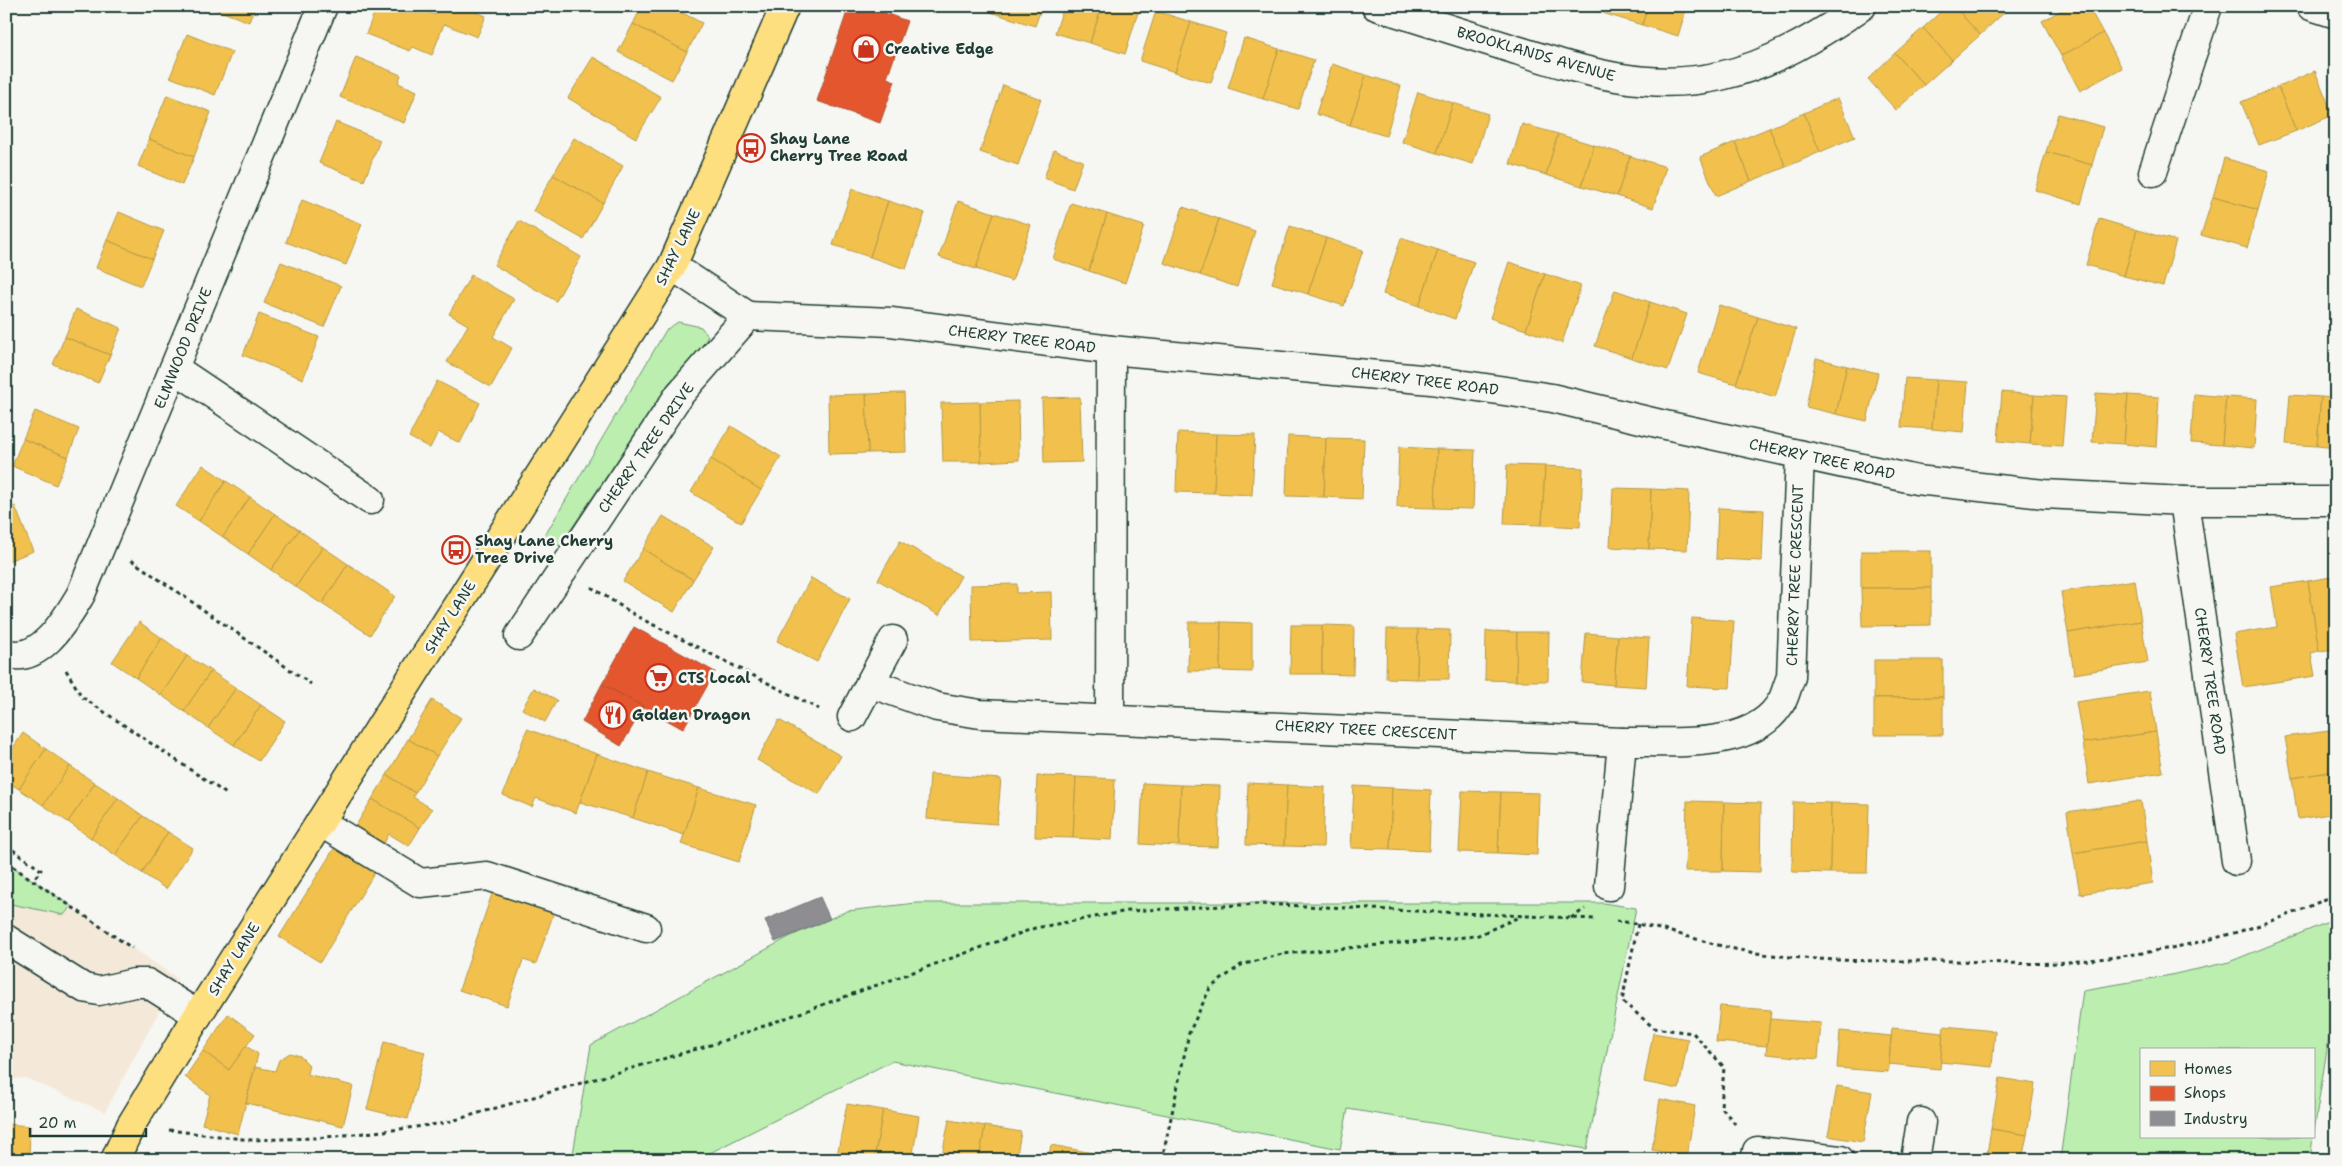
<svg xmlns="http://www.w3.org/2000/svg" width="2342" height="1166" font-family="'Shantell Sans',sans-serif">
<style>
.built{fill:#f4e9d9}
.green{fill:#bbeeaf;stroke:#6d9672}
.homes{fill:#f2c14e;stroke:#b39946}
.shops{fill:#e4572e;stroke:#a94f30}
.industry{fill:#8d8d92;stroke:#6c7576}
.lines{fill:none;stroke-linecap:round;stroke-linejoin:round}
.minor-casing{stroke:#1f3d34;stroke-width:31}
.major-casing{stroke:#1f3d34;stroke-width:31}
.path{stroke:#1f3d34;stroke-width:3;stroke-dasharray:4 4;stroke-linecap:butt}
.minor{stroke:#f6f6f2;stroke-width:28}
.major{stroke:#fedf80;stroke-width:28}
.labels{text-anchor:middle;stroke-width:5;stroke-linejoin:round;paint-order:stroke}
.poi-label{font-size:15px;font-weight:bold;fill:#1f3d34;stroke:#f6f6f2;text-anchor:start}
.street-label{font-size:15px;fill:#1f3d34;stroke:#f6f6f2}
</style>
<rect width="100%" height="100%" fill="#f6f6f2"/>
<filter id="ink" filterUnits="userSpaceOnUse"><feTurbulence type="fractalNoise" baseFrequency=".02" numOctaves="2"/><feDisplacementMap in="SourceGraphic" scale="10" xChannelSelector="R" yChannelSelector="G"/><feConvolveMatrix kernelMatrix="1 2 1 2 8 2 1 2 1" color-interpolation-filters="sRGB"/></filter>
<g filter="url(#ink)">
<polygon class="built" points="6,903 64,915 71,906 177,978 105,1112 25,1078 6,1080"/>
<g class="green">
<polygon points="678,322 701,327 708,336 697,355 669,383 560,546 544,537 666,330"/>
<polygon points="6,862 71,906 64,915 6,903"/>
<polygon points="916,903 1603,903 1636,908 1587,1149 1348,1109 1340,1149 892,1061 696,1160 572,1160 591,1045 789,937 847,911"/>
<polygon points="2336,919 2336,993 2313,1137 2313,1050 2141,1050 2141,1137 2313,1137 2310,1160 2060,1160 2083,990 2166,976 2229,962"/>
</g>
<g class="homes">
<polygon points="207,6 255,6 249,22"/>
<polygon points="377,6 415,6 435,15 438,6 461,6 486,16 477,37 444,24 432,55 413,47 410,51 366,34"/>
<polygon points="642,6 669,6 702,23 687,52 633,24"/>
<polygon points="971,6 1003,6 1000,15"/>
<polygon points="1003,6 1042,6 1035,26 1000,15"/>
<polygon points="1064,6 1102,6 1090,43 1055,33"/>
<polygon points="1102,6 1140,6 1125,54 1090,43"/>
<polygon points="1580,6 1609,6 1606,14"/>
<polygon points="1609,6 1648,6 1642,25 1606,14"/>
<polygon points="1648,6 1687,6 1678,36 1642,25"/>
<polygon points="1947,6 1954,6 1980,35 1952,60 1923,28"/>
<polygon points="1954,6 2005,6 2008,9 1980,35"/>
<polygon points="2069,6 2088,6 2103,33 2061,56 2042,21"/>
<polygon points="1156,11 1191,22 1175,72 1140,61"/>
<polygon points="1191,22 1226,33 1211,83 1175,72"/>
<polygon points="633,24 687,52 672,80 618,52"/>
<polygon points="1923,28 1952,60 1924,85 1895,53"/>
<polygon points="2103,33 2122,68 2080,91 2061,56"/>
<polygon points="187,34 232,52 215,95 170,77"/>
<polygon points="1244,38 1279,49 1263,99 1228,88"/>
<polygon points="1279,49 1314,60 1298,109 1263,99"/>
<polygon points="1895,53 1924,85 1896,110 1868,79"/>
<polygon points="356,57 401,75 398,83 417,91 404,123 340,97"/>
<polygon points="593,57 661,97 636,138 568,98"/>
<polygon points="1332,64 1366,75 1350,125 1316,114"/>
<polygon points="2315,71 2333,115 2296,131 2278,87"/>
<polygon points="1366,75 1401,86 1386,136 1350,125"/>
<polygon points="1003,85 1041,99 1018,165 980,152"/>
<polygon points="2278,87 2296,131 2259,145 2241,102"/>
<polygon points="1418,92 1453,103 1437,153 1402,142"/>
<polygon points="167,95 211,112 194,157 149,139"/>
<polygon points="1838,98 1855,137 1820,152 1804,113"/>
<polygon points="1453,103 1488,114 1473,164 1437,153"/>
<polygon points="1804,113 1820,152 1786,167 1769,128"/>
<polygon points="2058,114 2103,127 2092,165 2046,152"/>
<polygon points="336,122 380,140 364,181 319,163"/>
<polygon points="1522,124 1558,134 1546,175 1510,164"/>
<polygon points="1769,128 1786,167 1751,181 1735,142"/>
<polygon points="1558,134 1594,145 1582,186 1546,175"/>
<polygon points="574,138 623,166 603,203 553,175"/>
<polygon points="149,139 194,157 182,185 138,166"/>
<polygon points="1735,142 1751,181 1716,196 1700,157"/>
<polygon points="1594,145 1630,156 1617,196 1582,186"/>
<polygon points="1054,150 1083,161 1073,189 1044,178"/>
<polygon points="2046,152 2092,165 2081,204 2035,190"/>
<polygon points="1630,156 1666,167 1653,208 1617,196"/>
<polygon points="2224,158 2269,171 2258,210 2213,197"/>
<polygon points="553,175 603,203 583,239 533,211"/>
<polygon points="852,189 888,201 870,257 833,245"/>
<polygon points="2213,197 2258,210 2247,248 2201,235"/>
<polygon points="302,200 362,224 346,265 286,242"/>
<polygon points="888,201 925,213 906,269 870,257"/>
<polygon points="958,201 994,213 976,269 939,257"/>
<polygon points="1071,203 1107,214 1089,271 1053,259"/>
<polygon points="1183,207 1219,219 1200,275 1164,263"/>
<polygon points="119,212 164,231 152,259 107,240"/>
<polygon points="994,213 1031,225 1012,281 976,269"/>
<polygon points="1107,214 1144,226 1125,283 1089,271"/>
<polygon points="1219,219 1255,231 1237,287 1200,275"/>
<polygon points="2099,219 2137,230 2124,276 2086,265"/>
<polygon points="519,221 581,257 556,301 494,265"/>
<polygon points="1290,226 1326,238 1308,294 1272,283"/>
<polygon points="2137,230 2176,241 2163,286 2124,276"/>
<polygon points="1326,238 1363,250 1344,306 1308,294"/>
<polygon points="1401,238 1438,250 1419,306 1383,294"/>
<polygon points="107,240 152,259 141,286 96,268"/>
<polygon points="1438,250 1474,262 1455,319 1419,306"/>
<polygon points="281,262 341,286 324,327 264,303"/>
<polygon points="1509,262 1545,274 1526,330 1490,318"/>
<polygon points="1545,274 1581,286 1562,343 1526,330"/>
<polygon points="471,275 514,299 493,337 512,348 491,387 447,362 468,325 449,314"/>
<polygon points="1615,290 1650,302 1632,358 1595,346"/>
<polygon points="1650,302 1687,314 1668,370 1632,358"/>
<polygon points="1719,305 1758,317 1736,384 1698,373"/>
<polygon points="76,309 121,328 110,355 65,337"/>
<polygon points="259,314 319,337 303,379 243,355"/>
<polygon points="1758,317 1796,329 1775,397 1736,384"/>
<polygon points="65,337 110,355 98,383 53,364"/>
<polygon points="1816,358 1847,366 1836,414 1806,407"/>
<polygon points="1847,366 1878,373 1867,421 1836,414"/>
<polygon points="1905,378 1936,380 1932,429 1901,427"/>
<polygon points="1936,380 1968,382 1964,432 1932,429"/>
<polygon points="437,381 480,403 460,443 438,432 430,448 409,437"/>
<polygon points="2002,392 2034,395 2030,444 1998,441"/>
<polygon points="904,393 906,452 868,453 866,394"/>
<polygon points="2096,393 2128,395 2124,444 2092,442"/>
<polygon points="866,394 868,453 829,454 828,395"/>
<polygon points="2194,394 2226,397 2222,445 2191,443"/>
<polygon points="2034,395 2066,397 2062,446 2030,444"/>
<polygon points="2128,395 2159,397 2156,447 2124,444"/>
<polygon points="2290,395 2321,397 2317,446 2286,444"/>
<polygon points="1080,397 1082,462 1044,463 1042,398"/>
<polygon points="2226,397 2257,399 2254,448 2222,445"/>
<polygon points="2321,397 2336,398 2336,448 2317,446"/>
<polygon points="1018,401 1019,460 981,462 980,402"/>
<polygon points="980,402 981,462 943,462 941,403"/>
<polygon points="35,411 79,429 68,457 23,439"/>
<polygon points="731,426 781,457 761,490 711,459"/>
<polygon points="1178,432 1216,434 1214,493 1176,492"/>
<polygon points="1216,434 1255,435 1252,495 1214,493"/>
<polygon points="1288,436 1326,438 1324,497 1286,496"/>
<polygon points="1326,438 1364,439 1362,499 1324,497"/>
<polygon points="23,439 68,457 56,485 12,466"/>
<polygon points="1399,447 1437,449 1435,508 1397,507"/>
<polygon points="1437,449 1475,450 1473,509 1435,508"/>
<polygon points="711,459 761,490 741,523 691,492"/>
<polygon points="203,465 226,481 199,521 176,506"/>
<polygon points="1507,465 1545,466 1542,525 1504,524"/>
<polygon points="1545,466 1583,468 1580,527 1542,525"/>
<polygon points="226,481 250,497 223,537 199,521"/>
<polygon points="1613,488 1651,489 1649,549 1610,547"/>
<polygon points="1651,489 1689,491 1687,550 1649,549"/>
<polygon points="250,497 275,514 248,554 223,537"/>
<polygon points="15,506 33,551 6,562 6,510"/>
<polygon points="1718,508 1764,510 1762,561 1716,559"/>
<polygon points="275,514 299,530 271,570 248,554"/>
<polygon points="663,516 714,547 693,580 643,549"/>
<polygon points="299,530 323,547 296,587 271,570"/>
<polygon points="900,541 961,576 939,615 878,580"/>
<polygon points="323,547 348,564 322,604 296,587"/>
<polygon points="643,549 693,580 674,612 623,581"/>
<rect x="1861" y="551" width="70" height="37"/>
<polygon points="348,564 395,596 370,635 322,604"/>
<polygon points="2336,576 2336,649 2319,651 2308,581"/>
<polygon points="811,578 850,599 817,662 777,641"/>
<polygon points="2135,580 2141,621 2068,633 2061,592"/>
<polygon points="2308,581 2319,651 2311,653 2315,676 2243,687 2234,634 2277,627 2271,587"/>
<polygon points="1017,584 1017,593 1051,592 1052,640 972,642 971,585"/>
<polygon points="1861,588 1931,588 1931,625 1862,626"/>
<polygon points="1692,618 1734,621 1730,688 1687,686"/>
<polygon points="2141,621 2148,662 2074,674 2068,633"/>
<polygon points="139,622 162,638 136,678 112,662"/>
<polygon points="1189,622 1221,622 1220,671 1188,671"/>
<polygon points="1221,622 1252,623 1252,672 1220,671"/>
<polygon points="1291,625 1322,625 1322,674 1290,674"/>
<polygon points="1322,625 1354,626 1353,675 1322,674"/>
<polygon points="1387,629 1418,629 1417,679 1386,678"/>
<polygon points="1418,629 1450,630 1449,679 1417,679"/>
<polygon points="1486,631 1517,632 1516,681 1485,680"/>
<polygon points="1517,632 1549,632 1548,681 1516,681"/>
<polygon points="1586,633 1618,636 1614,685 1582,682"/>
<polygon points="1618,636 1649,638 1646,687 1614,685"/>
<polygon points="162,638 187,656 161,695 136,678"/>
<polygon points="187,656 211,671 184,711 161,695"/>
<polygon points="1874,660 1943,660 1943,697 1874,698"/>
<polygon points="211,671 236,688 208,728 184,711"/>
<polygon points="236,688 261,705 234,745 208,728"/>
<polygon points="534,688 557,700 545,722 522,709"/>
<polygon points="2150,691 2156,732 2083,743 2076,702"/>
<polygon points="1943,697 1943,735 1874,735 1874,698"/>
<polygon points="432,700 461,718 437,756 408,739"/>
<polygon points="261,705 285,721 259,761 234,745"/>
<polygon points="779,720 841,756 819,794 757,760"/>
<polygon points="527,729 597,754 576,813 536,798 532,807 503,795"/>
<polygon points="2336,730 2336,771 2292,778 2285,737"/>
<polygon points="2156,732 2163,772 2089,784 2083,743"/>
<polygon points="23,733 46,749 19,789 6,781 6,758"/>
<polygon points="408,739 437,756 415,793 387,775"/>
<polygon points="46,749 70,766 43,805 19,789"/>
<polygon points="597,754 648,772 633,818 580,802"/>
<polygon points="70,766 95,783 68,822 43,805"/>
<polygon points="2336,771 2336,813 2298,819 2292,778"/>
<polygon points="648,772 699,788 684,835 633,818"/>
<polygon points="930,774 1001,779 997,824 927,819"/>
<polygon points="387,775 415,793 413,797 432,809 420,828 372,799"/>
<polygon points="1037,776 1076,777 1073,838 1035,837"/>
<polygon points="1076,777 1115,779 1112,840 1073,838"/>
<polygon points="95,783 118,798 91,838 68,822"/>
<polygon points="1143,783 1181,785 1179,846 1140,844"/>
<polygon points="1248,783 1287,785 1284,846 1246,845"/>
<polygon points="1181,785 1220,786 1218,847 1179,846"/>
<polygon points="1287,785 1325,787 1323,847 1284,846"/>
<polygon points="1354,786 1392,788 1390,849 1351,848"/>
<polygon points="699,788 756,805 739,862 681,844"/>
<polygon points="1392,788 1431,790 1429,851 1390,849"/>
<polygon points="1462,791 1501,792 1498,853 1459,852"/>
<polygon points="1501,792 1539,793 1537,855 1498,853"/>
<polygon points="118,798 143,816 115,855 91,838"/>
<polygon points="372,799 420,828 409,846 389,834 383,845 355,827"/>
<polygon points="1687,801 1724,802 1723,871 1685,871"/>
<polygon points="2141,801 2147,841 2073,853 2067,812"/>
<polygon points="1724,802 1761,803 1760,872 1723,871"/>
<polygon points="1793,802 1831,803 1830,873 1792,872"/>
<polygon points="1831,803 1869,804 1867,873 1830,873"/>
<polygon points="143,816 168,832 142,873 115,855"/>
<polygon points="168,832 193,848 166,889 142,873"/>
<polygon points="2147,841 2153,883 2080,894 2073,853"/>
<polygon points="335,847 375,872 320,962 279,937"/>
<polygon points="493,891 554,912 536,964 523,960 507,1006 459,990"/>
<polygon points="1720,1006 1771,1010 1767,1046 1716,1042"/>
<polygon points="228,1014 255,1034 229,1070 203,1051"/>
<polygon points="1770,1019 1821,1023 1818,1059 1766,1054"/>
<polygon points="1944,1026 1995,1031 1992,1067 1940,1062"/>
<polygon points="1892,1028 1943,1033 1940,1069 1889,1064"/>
<polygon points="1840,1031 1891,1036 1888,1072 1837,1068"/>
<polygon points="1653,1033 1688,1039 1679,1089 1644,1082"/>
<polygon points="384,1042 425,1052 408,1119 367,1109"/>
<polygon points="246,1046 258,1054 238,1134 202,1124 210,1095 185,1077 203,1051 229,1070"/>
<polygon points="290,1053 300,1056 309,1065 307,1074 353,1086 343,1126 246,1103 255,1067 275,1071 279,1060"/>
<polygon points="2000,1078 2035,1084 2027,1135 1991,1129"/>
<polygon points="1837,1086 1872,1092 1863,1142 1828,1136"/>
<polygon points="1660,1099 1695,1106 1687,1156 1652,1150"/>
<polygon points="847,1104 883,1110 874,1160 837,1156"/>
<polygon points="883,1110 919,1116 912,1160 874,1160"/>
<polygon points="949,1120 985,1126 979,1160 941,1160"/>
<polygon points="6,1124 30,1126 29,1160 6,1160"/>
<polygon points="985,1126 1021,1132 1016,1160 979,1160"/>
<polygon points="1991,1129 2027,1135 2022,1160 1986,1160"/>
<polygon points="1051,1145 1087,1152 1086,1160 1048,1160"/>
<polygon points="1087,1152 1123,1158 1123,1160 1086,1160"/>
<polygon points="1670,1152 1705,1159 1705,1160 1669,1160"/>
</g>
<g class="shops">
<polygon points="849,6 865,6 907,21 887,78 895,81 880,123 817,101"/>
<polygon points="634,627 715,672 683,729 602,684"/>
<polygon points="602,684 644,707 621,746 582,722"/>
</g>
<polygon class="industry" points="820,897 830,919 775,942 765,920"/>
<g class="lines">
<defs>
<g id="minor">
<path d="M1376,6C1421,20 1466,34 1510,48C1580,70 1646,93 1720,76C1773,64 1818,36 1862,6"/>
<polyline points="2311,6 2336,14"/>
<polyline points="2153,172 2208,6"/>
<polyline points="672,266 748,316 891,322 1111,350 1431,380 1552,398 1661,424 1917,480 2044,494 2184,501 2336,501"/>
<polyline points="174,368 370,500"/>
<polyline points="2184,501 2236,861"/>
<polyline points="519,636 679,395 748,316"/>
<path d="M6,653C40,666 67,617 81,594L323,6"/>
<path d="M870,683L937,707L980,714L1622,742C1671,741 1756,752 1783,699C1786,692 1788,684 1791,677L1800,455"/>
<polyline points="852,717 893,640"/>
<polyline points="1110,719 1111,350"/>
<polyline points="320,822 420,883 487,876 646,928"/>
<polyline points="1609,886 1622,742"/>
<polyline points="6,939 84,988 99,991 134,983 147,983 198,1015"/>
<polyline points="1755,1160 1757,1151 1840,1160"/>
<polyline points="1915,1160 1921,1122"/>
</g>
<polyline id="major" points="115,1160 131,1125 198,1015 672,266 785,6"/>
</defs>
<use href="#minor" class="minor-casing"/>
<use href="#major" class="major-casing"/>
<g class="path">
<polyline points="131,560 311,684"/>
<polyline points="591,587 638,617 819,709"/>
<polyline points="66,670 82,697 228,795"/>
<polyline points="6,845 41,870 33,880"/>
<polyline points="6,862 132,948"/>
<polyline points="1571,918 1585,909"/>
<path d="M1616,921C1664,926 1709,946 1756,953C1819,962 1882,961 1945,961C1981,961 2019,965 2055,963C2151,956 2249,937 2336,894"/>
<polyline points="1638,924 1622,1001 1654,1028 1693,1033 1724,1067 1721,1107 1736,1125"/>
<polyline points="169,1130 251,1140 316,1138 393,1130 445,1123 714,1044 1035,928 1128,911 1259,904 1595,919"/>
<polyline points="1162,1160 1189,1033 1210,988 1241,965 1282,954 1476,936 1519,917"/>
</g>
<use href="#minor" class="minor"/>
<use href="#major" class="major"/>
</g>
</g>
<defs>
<symbol id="shop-ring" viewBox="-11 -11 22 22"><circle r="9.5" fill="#f6f6f2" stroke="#c8321e" stroke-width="1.5"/><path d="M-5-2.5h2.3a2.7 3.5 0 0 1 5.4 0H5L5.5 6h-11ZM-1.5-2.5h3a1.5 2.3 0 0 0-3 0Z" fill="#c8321e"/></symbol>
<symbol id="bus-ring" viewBox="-11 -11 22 22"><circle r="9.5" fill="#f6f6f2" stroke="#c8321e" stroke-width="1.5"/><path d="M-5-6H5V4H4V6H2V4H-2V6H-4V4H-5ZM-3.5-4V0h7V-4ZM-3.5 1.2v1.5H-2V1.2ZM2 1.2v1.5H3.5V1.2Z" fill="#c8321e"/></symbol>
<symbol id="supermarket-ring" viewBox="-11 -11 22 22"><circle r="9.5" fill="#f6f6f2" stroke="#c8321e" stroke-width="1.5"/><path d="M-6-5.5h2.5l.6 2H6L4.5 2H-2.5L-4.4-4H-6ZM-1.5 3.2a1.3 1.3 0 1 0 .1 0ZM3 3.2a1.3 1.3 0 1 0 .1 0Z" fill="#c8321e"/></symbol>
<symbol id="restaurant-ring" viewBox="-11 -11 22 22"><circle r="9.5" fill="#f6f6f2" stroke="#c8321e" stroke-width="1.5"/><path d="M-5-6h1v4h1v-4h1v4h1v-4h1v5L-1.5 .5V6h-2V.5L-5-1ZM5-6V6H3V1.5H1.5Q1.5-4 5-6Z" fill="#c8321e"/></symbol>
</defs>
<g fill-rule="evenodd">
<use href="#shop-ring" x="850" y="33" width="32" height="32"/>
<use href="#bus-ring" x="735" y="132" width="32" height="32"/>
<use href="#bus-ring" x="440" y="534" width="32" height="32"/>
<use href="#supermarket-ring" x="643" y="662" width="32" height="32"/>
<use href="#restaurant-ring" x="597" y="699" width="32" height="32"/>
</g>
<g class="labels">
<g class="poi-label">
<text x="885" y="54">Creative Edge</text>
<text x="770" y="144">Shay Lane<tspan x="770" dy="17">Cherry Tree Road</tspan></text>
<text x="475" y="546">Shay Lane Cherry<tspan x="475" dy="17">Tree Drive</tspan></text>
<text x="678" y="683">CTS Local</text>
<text x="632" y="720">Golden Dragon</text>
</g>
<g class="street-label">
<text transform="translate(1536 54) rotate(16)" y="5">BROOKLANDS AVENUE</text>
<text transform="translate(678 247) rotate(-64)" y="5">SHAY LANE</text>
<text transform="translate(1022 339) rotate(7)" y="5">CHERRY TREE ROAD</text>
<text transform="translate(183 348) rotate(-68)" y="5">ELMWOOD DRIVE</text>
<text transform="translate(1425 381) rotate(7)" y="5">CHERRY TREE ROAD</text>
<text transform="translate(646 448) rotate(-55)" y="5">CHERRY TREE DRIVE</text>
<text transform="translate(1822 459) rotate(12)" y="5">CHERRY TREE ROAD</text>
<text transform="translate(1795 575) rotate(-88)" y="5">CHERRY TREE CRESCENT</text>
<text transform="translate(450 617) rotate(-58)" y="5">SHAY LANE</text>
<text transform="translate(2210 681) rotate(82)" y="5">CHERRY TREE ROAD</text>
<text transform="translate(1366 730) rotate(3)" y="5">CHERRY TREE CRESCENT</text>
<text transform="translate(234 959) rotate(-58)" y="5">SHAY LANE</text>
</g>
</g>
<rect width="2342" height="1166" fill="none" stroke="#f6f6f2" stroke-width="25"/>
<rect x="12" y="12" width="2317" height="1141" fill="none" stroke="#1f3d34" stroke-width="2" filter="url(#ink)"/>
<rect x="2140" y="1048" width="175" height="90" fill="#f6f6f2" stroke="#a0aca6"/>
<rect x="2150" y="1061" width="25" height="15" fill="#f2c14e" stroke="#a0aca6"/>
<text x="2184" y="1074" font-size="15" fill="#1f3d34">Homes</text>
<rect x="2150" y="1086" width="25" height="15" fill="#e4572e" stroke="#a0aca6"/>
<text x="2184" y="1098" font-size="15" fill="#1f3d34">Shops</text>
<rect x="2150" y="1111" width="25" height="15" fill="#8d8d92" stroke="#a0aca6"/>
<text x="2184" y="1124" font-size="15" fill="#1f3d34">Industry</text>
<path d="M30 1128v8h116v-8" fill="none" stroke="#1f3d34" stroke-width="2.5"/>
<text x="38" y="1128" font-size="15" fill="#1f3d34" stroke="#f6f6f2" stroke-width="4" paint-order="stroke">20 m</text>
</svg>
